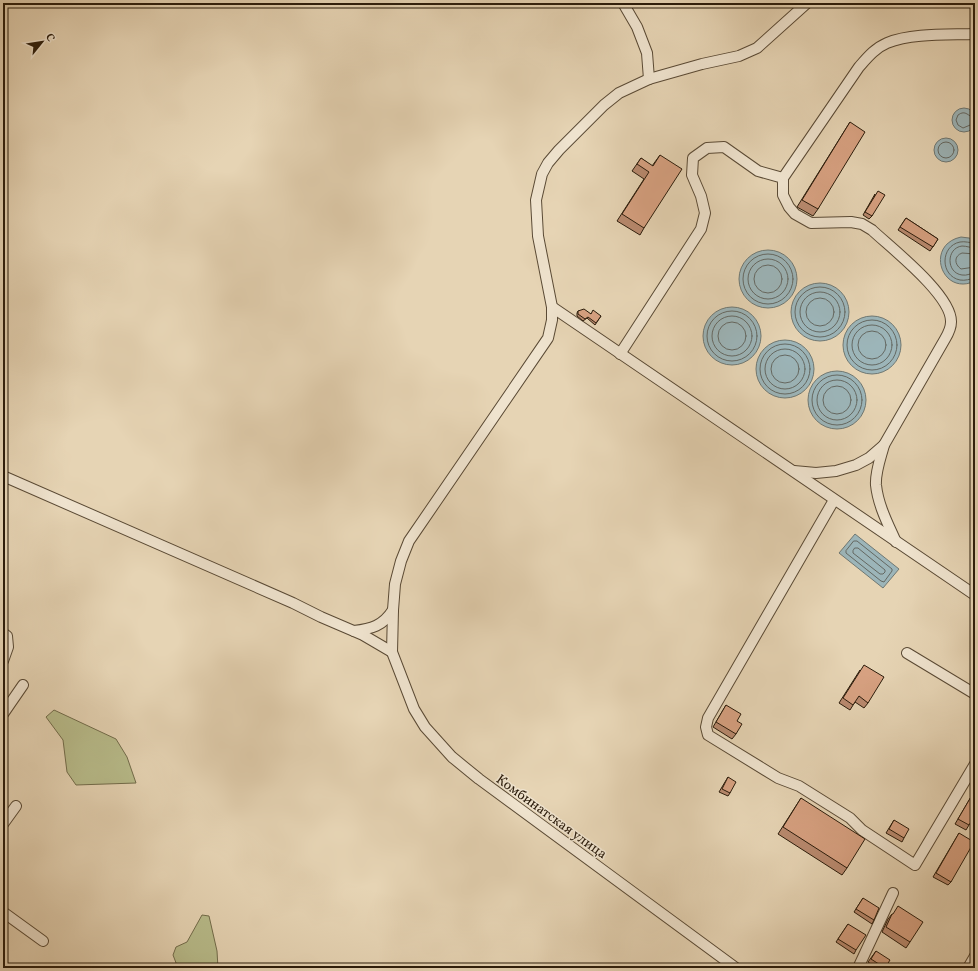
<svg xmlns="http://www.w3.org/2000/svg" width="978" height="971" font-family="Vollkorn,serif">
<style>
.green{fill:#b8bc8b;stroke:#726c4b}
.water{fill:#9cb5b9;stroke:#6f7873}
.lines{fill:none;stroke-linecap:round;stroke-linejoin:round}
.shore{stroke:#646862;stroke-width:1}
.minor-casing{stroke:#5a4a35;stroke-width:12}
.minor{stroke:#efe3ce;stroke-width:10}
.wall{fill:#b98a6f;stroke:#2b1c0b}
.building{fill:#d7a181;stroke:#2b1c0b}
.labels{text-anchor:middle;stroke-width:3;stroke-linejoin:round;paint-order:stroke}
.street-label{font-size:14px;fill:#2b1c0b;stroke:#efe3ce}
</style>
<rect width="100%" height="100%" fill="#e6d4b4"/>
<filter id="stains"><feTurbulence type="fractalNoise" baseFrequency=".005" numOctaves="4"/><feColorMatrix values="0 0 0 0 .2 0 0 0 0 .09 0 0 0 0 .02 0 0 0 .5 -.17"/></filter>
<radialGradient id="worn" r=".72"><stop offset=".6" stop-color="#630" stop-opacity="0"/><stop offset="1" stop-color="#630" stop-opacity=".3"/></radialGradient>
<g class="green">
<polygon points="54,710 116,739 127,757 136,783 76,785 67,772 63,740 46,717"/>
<polygon points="202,915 209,916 217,951 218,968 178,968 173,955 176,947 187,942"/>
</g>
<g class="water">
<circle cx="964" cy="120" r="12"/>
<circle cx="946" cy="150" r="12"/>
<path d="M961,237L969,238L975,240V281C942,297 924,245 961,237Z"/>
<circle cx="768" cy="279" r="29"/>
<circle cx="820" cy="312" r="29"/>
<circle cx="732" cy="336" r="29"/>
<circle cx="872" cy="345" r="29"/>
<circle cx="785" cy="369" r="29"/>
<circle cx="837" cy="400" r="29"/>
<polygon points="855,534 899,569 883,588 839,553"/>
</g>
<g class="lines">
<g class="shore">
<path d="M975,118C968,117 966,109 958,115L956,120L958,125L963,128L975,123"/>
<circle cx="946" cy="150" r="8"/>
<path d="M975,243C970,243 965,241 960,242C940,246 940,276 960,280C965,281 970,279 975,278"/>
<path d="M975,248C971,248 967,246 962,246C946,248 946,273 962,275C967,276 971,273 975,273"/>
<path d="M975,254L962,253C954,256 954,264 961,269L975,267"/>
<circle cx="768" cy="279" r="25"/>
<circle cx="768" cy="279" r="20"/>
<circle cx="768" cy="279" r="14"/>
<circle cx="820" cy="312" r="25"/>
<circle cx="820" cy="312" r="20"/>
<circle cx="820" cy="312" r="14"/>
<circle cx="732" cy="336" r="25"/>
<circle cx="732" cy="336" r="20"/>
<circle cx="872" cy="345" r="25"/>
<circle cx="732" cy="336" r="14"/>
<circle cx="872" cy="345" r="20"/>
<circle cx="872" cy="345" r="14"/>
<circle cx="785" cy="369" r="25"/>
<circle cx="785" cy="369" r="20"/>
<circle cx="785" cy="369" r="14"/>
<circle cx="837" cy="400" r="25"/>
<circle cx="837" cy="400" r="20"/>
<circle cx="837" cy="400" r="14"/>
<polygon points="854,541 857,541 892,569 892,571 884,582 881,581 846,553 846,551"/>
<polygon points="855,548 858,548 885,570 885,572 883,574 880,574 853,553 853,551"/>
</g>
<defs>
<g id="minor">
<polyline points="623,3 637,27 647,53 649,79"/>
<path d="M783,178L859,67C867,58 875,48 887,43C912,33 947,35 975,34"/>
<polyline points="552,307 975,595"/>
<path d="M620,354L701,229L705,213L701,196L692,175L693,158L707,148L724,147L758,171L783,178V195L789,207L795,214L811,223L851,222L862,224L872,230C891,248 952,295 951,322C951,328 948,334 945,339L884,445C881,457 875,472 876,485C878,505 888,524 896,542"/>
<polyline points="794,471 816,473 836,471 856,465 869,458 884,445"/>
<polyline points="3,476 293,603 321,617 363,635 392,652"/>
<polyline points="834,500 708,718 706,727 708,735 778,778 799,786 850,818 862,830 915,865 975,764"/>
<path d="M354,631C371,629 383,626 393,610"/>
<polyline points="3,633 7,636 8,647 3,661"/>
<polyline points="907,653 975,694"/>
<polyline points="3,714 23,685"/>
<polyline points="3,824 16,806"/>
<polyline points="3,912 43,941"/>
<polyline points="736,968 479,779 452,757 425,727 414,709 392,652 393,610 395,584 401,561 409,541 548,338 552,320 552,307 538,236 536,200 542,174 548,163 559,150 604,105 619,93 649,79 702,64 739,56 757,48 807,3"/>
<polyline points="858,968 893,893"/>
<polyline points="968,968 975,956"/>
</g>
</defs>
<use href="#minor" class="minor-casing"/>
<use href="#minor" class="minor"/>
</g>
<g class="wall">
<polygon points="850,122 818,209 813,216 797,207"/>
<polygon points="660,155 644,228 640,235 617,221 644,179 632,171 641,158 652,166"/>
<polygon points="875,194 872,216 869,219 863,215"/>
<polygon points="906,218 938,239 930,251 898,230"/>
<polygon points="578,311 591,314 601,316 595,325 587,318 583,321 577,316 577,313"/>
<polygon points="975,652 975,657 973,656"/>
<polygon points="860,670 868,703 864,708 855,702 850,710 839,703"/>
<polygon points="726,705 737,721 736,734 732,739 713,727"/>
<polygon points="728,777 730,793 728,796 719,792"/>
<polygon points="975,790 969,825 966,830 955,824"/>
<polygon points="801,798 847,868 842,875 778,834"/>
<polygon points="894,820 904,838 902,842 886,833"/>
<polygon points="959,833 951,882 948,885 933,877"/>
<polygon points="863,898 874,920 872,924 854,912"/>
<polygon points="892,914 910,942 906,948 882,932 888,919"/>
<polygon points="848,924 856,950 854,954 836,942"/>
<polygon points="876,951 885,968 877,968 868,962"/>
</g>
<g class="building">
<polygon points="850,122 865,132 818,209 802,200"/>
<polygon points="660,155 682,169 644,228 622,214 649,172 637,164 641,158 653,166"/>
<polygon points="878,191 885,195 872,216 865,212"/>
<polygon points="906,218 938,239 933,247 900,227"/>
<polygon points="584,309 591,314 593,310 601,316 596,323 588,317 585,319 578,314 578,311"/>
<polygon points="864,665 884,677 868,703 859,696 853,705 843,698"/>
<polygon points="726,705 741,714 737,721 742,724 736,734 716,722"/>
<polygon points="728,777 736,782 730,793 722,789"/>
<polygon points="975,790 975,815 969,825 958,819"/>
<polygon points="801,798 865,839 847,868 783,827"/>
<polygon points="894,820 909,829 904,838 889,829"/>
<polygon points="959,833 974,842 951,882 936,873"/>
<polygon points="863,898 879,908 874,920 856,909"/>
<polygon points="898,906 923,922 910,942 886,927 892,914 893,914"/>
<polygon points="848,924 866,935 856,950 838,939"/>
<polygon points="876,951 890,960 885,968 871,959"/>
</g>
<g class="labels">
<g class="street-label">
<text transform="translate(552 816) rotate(36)" y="5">Комбинатская улица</text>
</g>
</g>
<rect width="978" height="971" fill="none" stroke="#e6d4b4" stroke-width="16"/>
<rect x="4" y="4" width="970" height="963" fill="none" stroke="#2b1c0b" stroke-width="2"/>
<rect x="8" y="8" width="962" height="955" fill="none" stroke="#2b1c0b"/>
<g transform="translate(42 42) rotate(60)" stroke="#efe3ce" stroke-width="3" paint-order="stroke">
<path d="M0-3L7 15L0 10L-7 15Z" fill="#2b1c0b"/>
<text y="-6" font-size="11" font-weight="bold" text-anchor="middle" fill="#2b1c0b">С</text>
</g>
<rect width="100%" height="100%" filter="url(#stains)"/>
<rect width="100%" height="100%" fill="url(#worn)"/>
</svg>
